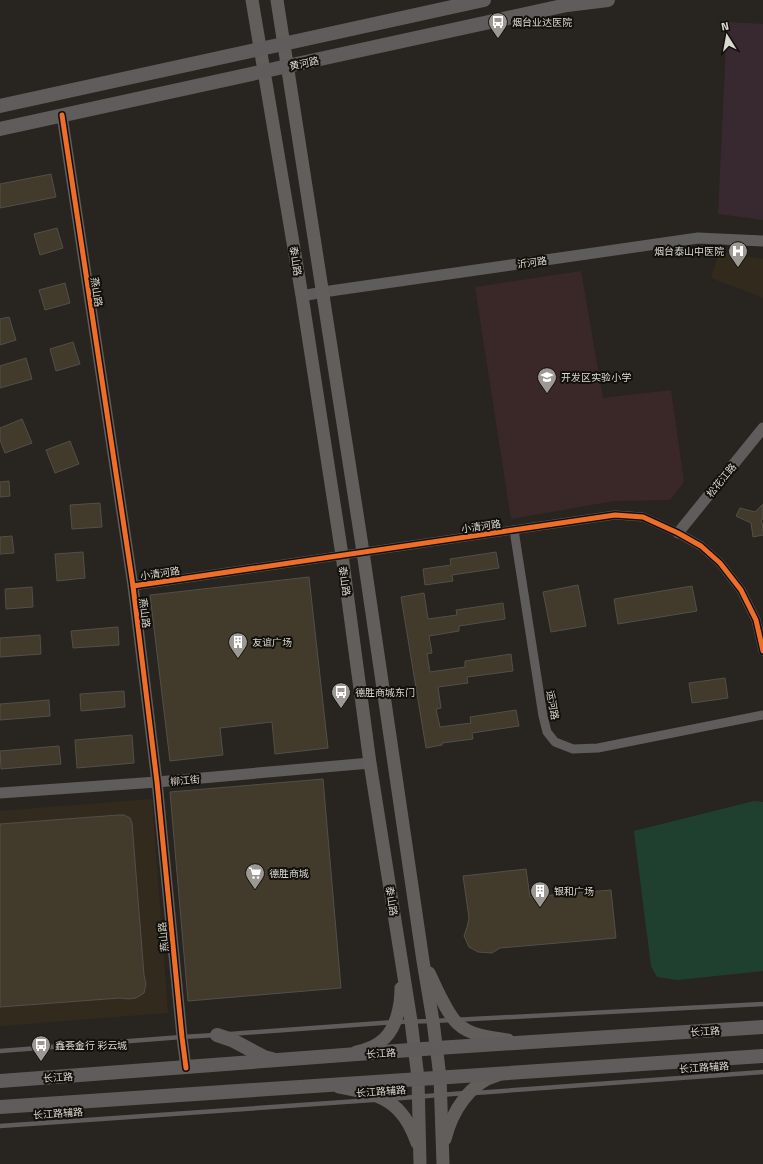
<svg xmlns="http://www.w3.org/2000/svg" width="763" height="1164" font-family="'Titillium Web','Noto Sans SC',sans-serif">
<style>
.built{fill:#322a1d}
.industrial{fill:#382830}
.education{fill:#392827}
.green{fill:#20402f}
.building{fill:#423a2a;stroke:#524f4b}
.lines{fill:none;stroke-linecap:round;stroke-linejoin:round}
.service{stroke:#5f5c5c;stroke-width:4.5}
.minor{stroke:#5f5c5c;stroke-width:9}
.tertiary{stroke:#5f5c5c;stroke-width:11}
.secondary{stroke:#615e5c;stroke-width:13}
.primary{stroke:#5f5c5b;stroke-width:14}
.cycleway-casing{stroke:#12100b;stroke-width:8}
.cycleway{stroke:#ee6e29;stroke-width:5}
.labels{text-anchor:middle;stroke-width:4;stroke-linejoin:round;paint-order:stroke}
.poi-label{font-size:10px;fill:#dbd8d2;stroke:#12100b;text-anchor:start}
.street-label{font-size:10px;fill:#dbd8d2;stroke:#12100b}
</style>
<rect width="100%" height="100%" fill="#282520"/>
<g class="built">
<polygon points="719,252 763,259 763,298 759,296 711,278"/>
<polygon points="152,799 168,1013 0,1026 0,811"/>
</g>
<polygon class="industrial" points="727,22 763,24 763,220 718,214"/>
<polygon class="education" points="581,271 603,398 671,390 684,482 670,500 614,501 511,519 475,287"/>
<polygon class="green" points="754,801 763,802 763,971 678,980 657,977 651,966 634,831"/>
<g class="building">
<polygon points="51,174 56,197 0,208 0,184"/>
<polygon points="57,228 63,248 40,255 34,234"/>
<polygon points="65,283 70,303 45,310 39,290"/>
<polygon points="9,317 16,340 0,345 0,319"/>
<polygon points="73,342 80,364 56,371 50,349"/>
<polygon points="26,358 32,379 0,388 0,366"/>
<polygon points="22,419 32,443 5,453 0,440 0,428"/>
<polygon points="70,441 79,464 55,473 46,450"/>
<polygon points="9,481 10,496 0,497 0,482"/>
<polygon points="100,503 102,527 72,529 70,505"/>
<polygon points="763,504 763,519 761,520 763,527 763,535 753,537 751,523 736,516 740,508 755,512"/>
<polygon points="12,536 14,553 0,554 0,537"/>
<polygon points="83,552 85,578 57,581 55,554"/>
<polygon points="496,552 499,568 452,575 453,581 425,585 423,569 451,565 450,559"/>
<polygon points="309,577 328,748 275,754 272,722 220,728 223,755 170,761 150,595"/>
<polygon points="578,585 586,626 551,632 543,592"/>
<polygon points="692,586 697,611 618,624 614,599"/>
<polygon points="32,587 33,607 6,609 5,589"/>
<polygon points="424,593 428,619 457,615 456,610 503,603 505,619 459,626 459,631 429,636 432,653 427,654 430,672 465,667 465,661 511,654 513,671 467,677 468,683 438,687 441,708 436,709 440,727 471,723 470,717 516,710 519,726 472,733 473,739 442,743 442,745 426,748 401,597"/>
<polygon points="118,627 119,645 73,648 71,631"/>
<polygon points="40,635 41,654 0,657 0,638"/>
<polygon points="725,678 728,698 692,703 689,683"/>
<polygon points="124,691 125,707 81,711 80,694"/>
<polygon points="49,700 50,716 0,720 0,704"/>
<polygon points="132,735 134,763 77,768 75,740"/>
<polygon points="59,746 61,764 1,769 0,751"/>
<polygon points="323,779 341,988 188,1001 170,792"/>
<polygon points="119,815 124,815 130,818 132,823 144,975 146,984 144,993 136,998 129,999 120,998 0,1007 0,824"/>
<polygon points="526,869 530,897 611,890 616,938 500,948 492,953 478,952 469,947 464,936 467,927 469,918 463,876"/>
</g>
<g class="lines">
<g class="service">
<polyline points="230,1034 395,1022 433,1021 763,1004"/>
<polyline points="0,1051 182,1037 216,1035"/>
<polyline points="475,1093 763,1072"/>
<polyline points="389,1099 465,1093"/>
<polyline points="0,1126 373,1100"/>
</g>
<g class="minor">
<polyline points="514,530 543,716 547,732 555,742 573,749 598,748 763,715"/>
<polyline points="133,586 615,515 643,517 678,533 701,546 720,563 741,590 756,620 763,651"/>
</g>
<g class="tertiary">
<polyline points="62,115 133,586 157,782 182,1037 186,1068"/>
<polyline points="302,296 323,292 698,238 763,241"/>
<polyline points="678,533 763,428"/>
<polyline points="0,793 157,782 370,763"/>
</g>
<g class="secondary">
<polyline points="252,0 302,296 342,555 370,763 411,1021 418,1078 420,1164"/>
<polyline points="277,0 363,552 423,961 433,1021 440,1077 443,1164"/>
<path d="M429,973C436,987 447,1014 458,1024C471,1036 492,1038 508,1040"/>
<path d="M356,1052C366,1050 378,1045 385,1038C397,1026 401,1004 401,988"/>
<path d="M339,1087C380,1095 402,1099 417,1143"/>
<path d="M445,1139C452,1112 469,1083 498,1075"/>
</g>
<g class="primary">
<polyline points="0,106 484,0"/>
<polyline points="0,129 567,5 608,0"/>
<polyline points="217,1035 232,1040 264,1057 272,1059"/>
<polyline points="0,1081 437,1048 763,1027"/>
<polyline points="0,1107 763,1056"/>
</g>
<defs>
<g id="cycleway">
<polyline points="62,115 133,586 157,782 182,1037 186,1068"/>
<polyline points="133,586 615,515 643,517 678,533 701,546 720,563 741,590 756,620 763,651"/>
</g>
</defs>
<use href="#cycleway" class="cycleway-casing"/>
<use href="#cycleway" class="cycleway"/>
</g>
<defs>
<symbol id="bus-pin" viewBox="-11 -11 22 30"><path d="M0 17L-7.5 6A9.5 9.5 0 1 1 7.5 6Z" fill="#9c9994" stroke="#12100b"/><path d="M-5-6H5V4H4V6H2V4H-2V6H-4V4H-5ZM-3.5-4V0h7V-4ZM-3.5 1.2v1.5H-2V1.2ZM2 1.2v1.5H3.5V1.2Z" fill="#fff"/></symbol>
<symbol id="hospital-pin" viewBox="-11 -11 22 30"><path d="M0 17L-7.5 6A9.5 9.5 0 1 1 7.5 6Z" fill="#9c9994" stroke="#12100b"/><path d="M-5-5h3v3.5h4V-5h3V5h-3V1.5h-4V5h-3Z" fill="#fff"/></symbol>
<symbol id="school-pin" viewBox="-11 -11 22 30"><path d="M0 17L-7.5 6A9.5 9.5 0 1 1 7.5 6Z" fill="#9c9994" stroke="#12100b"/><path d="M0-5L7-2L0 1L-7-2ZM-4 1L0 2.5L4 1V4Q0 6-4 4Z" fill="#fff"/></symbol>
<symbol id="building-pin" viewBox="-11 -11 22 30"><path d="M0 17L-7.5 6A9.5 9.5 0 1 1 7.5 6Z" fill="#9c9994" stroke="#12100b"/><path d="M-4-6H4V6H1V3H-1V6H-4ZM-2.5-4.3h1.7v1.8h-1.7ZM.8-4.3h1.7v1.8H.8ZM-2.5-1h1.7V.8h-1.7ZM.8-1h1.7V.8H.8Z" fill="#fff"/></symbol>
<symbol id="supermarket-pin" viewBox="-11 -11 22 30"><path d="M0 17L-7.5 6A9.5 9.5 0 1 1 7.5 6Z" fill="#9c9994" stroke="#12100b"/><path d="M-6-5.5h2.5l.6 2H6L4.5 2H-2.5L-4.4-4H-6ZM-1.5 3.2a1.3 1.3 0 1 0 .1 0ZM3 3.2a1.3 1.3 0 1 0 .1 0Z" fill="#fff"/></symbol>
</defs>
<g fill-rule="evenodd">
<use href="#bus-pin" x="487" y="11" width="22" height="30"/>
<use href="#hospital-pin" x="727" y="240" width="22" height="30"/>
<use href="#school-pin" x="536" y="366" width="22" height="30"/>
<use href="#building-pin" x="227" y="631" width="22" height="30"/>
<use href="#bus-pin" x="330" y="681" width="22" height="30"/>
<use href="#supermarket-pin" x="244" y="862" width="22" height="30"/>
<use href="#building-pin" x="529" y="880" width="22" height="30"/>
<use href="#bus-pin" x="30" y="1034" width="22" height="30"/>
</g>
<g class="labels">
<g class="poi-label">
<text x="512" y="26">烟台业达医院</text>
<text x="724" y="255" text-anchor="end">烟台泰山中医院</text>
<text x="561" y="381">开发区实验小学</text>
<text x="252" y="646">友谊广场</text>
<text x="355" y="696">德胜商城东门</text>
<text x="269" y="877">德胜商城</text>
<text x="554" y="895">银和广场</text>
<text x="55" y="1049">鑫荟金行 彩云城</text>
</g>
<g class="street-label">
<text transform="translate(304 63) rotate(-12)" y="4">黄河路</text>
<text transform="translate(296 261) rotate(81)" y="4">泰山路</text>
<text transform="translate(532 262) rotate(-8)" y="4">沂河路</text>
<text transform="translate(97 292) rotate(81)" y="4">燕山路</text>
<text transform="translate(721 480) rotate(-51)" y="4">松花江路</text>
<text transform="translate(481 526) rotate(-8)" y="4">小清河路</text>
<text transform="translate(160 573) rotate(-8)" y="4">小清河路</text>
<text transform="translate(345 581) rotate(82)" y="4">泰山路</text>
<text transform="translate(145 613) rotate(83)" y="4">燕山路</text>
<text transform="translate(553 705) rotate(80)" y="4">运河路</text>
<text transform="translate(185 780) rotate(-5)" y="4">柳江街</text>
<text transform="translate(392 901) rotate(81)" y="4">泰山路</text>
<text transform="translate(163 937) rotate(-96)" y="4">燕山路</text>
<text transform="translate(705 1031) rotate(-4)" y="4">长江路</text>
<text transform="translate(381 1053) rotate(-4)" y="4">长江路</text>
<text transform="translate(704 1067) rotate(-4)" y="4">长江路辅路</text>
<text transform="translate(58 1077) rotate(-4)" y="4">长江路</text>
<text transform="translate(381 1091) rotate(-4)" y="4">长江路辅路</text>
<text transform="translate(58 1113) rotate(-4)" y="4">长江路辅路</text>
</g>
</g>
<g transform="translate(727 36) rotate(349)" stroke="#12100b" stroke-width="3" paint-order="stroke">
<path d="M0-3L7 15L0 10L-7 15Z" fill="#dbd8d2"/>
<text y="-6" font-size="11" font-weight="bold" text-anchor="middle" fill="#dbd8d2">N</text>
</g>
</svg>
